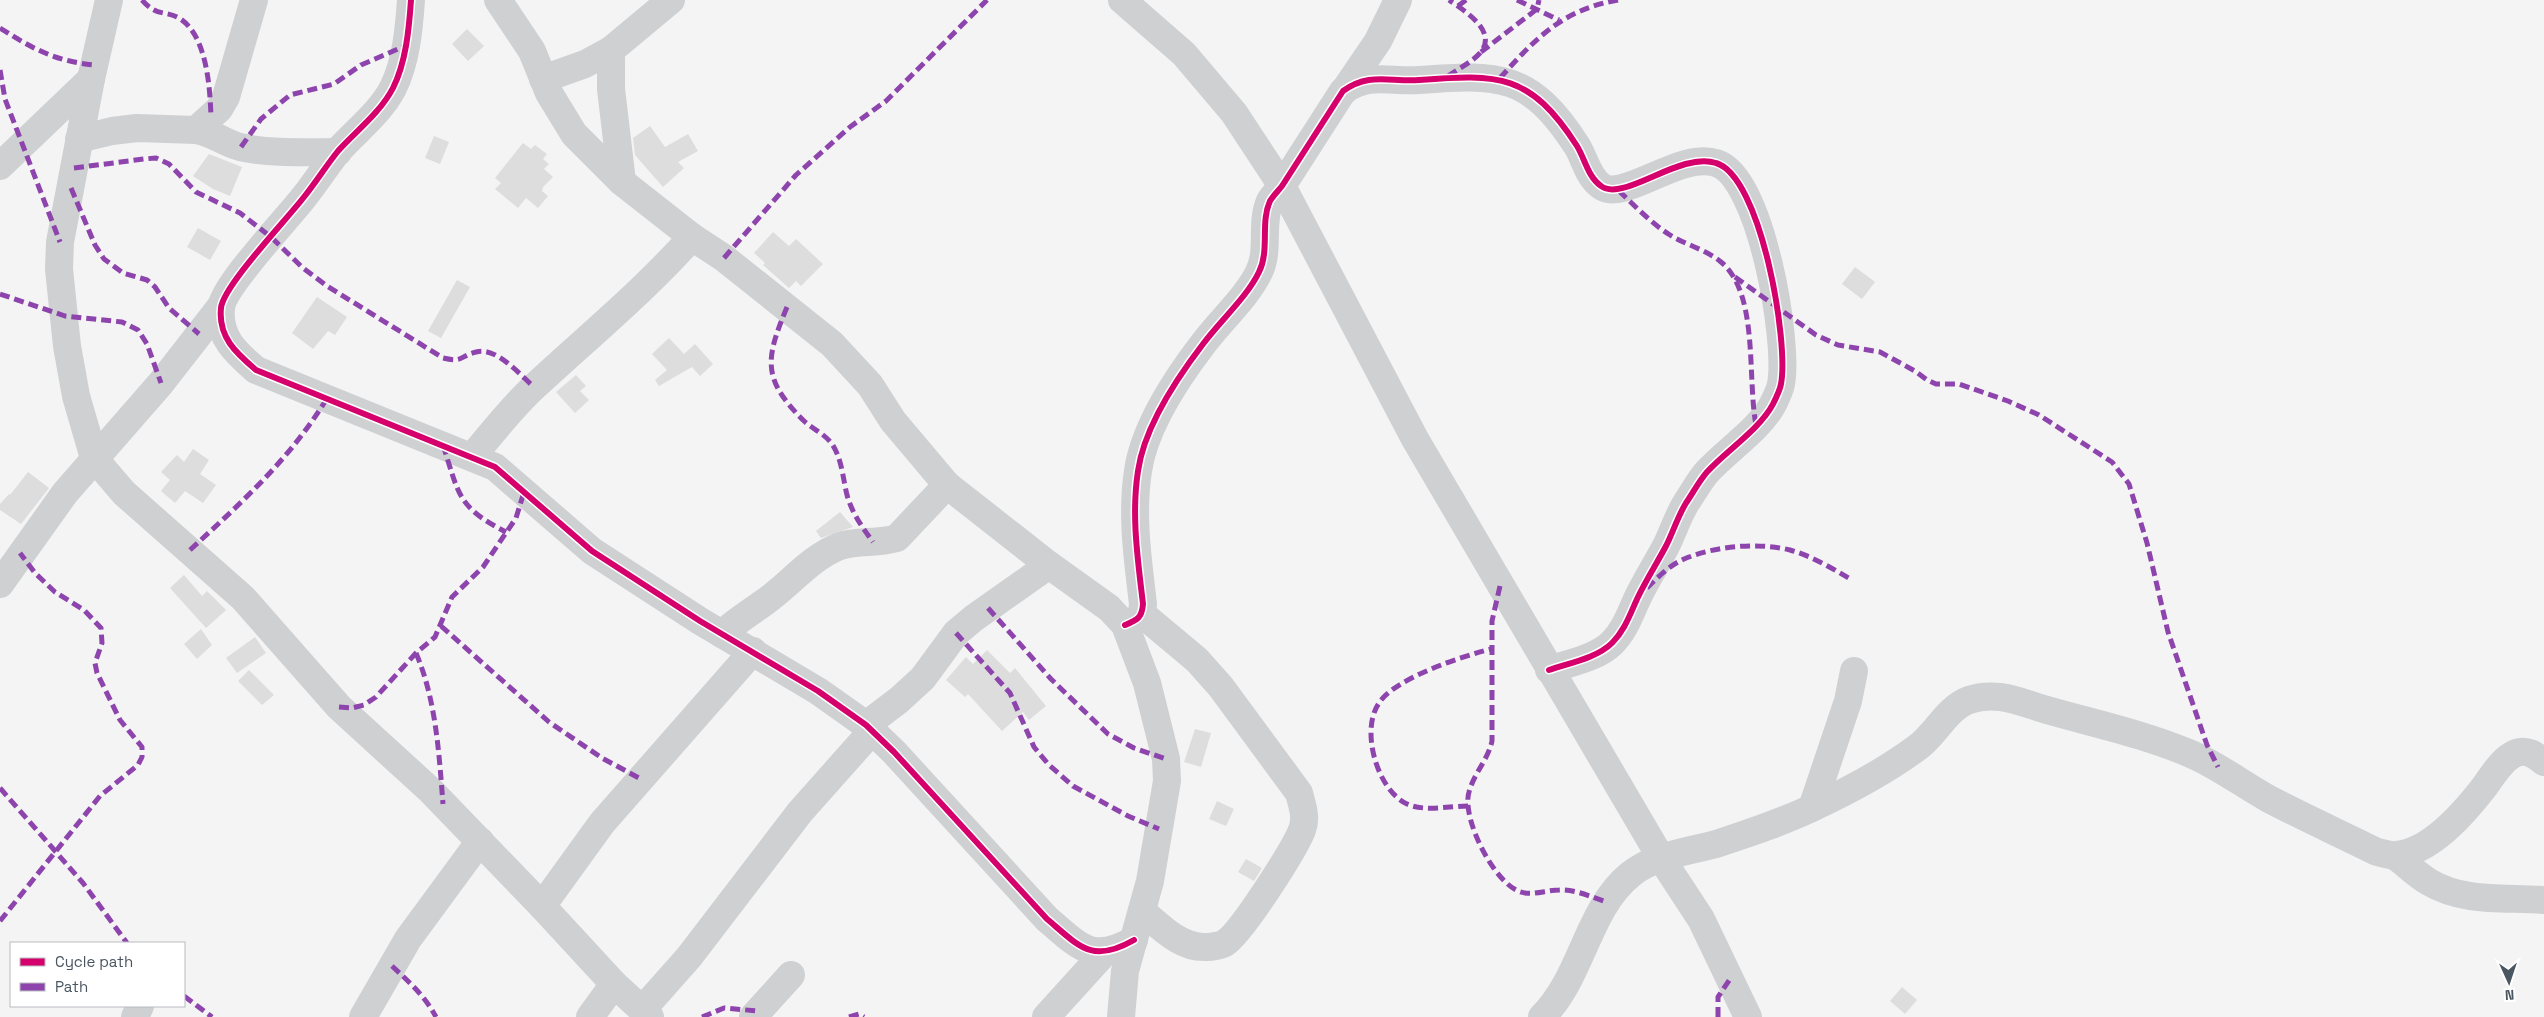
<svg xmlns="http://www.w3.org/2000/svg" width="2544" height="1017" font-family="'Space Grotesk',sans-serif">
<style>
.building{fill:#ddddde}
.lines{fill:none;stroke-linecap:round;stroke-linejoin:round}
.minor{stroke:#ced0d2;stroke-width:28}
.quiet{stroke:#8e44ad;stroke-width:5;stroke-dasharray:10 5;stroke-linecap:butt}
.cycleway-casing{stroke:#fff;stroke-width:9}
.cycleway{stroke:#d6006c;stroke-width:6}
</style>
<rect width="100%" height="100%" fill="#f4f4f4"/>
<g class="building">
<polygon points="467,29 484,46 468,61 452,44"/>
<polygon points="650,126 665,147 688,134 698,151 678,162 684,168 663,187 635,155 633,138"/>
<polygon points="434,136 449,142 440,164 425,158"/>
<polygon points="523,143 531,149 535,145 547,154 543,159 549,164 544,169 553,177 543,187 542,191 548,196 538,208 526,198 518,208 495,189 501,183 495,178"/>
<polygon points="209,154 242,167 230,196 213,189 193,176"/>
<polygon points="198,228 221,241 210,260 187,247"/>
<polygon points="773,232 789,246 796,239 823,264 801,286 796,281 789,288 763,265 765,263 754,253"/>
<polygon points="1855,267 1875,282 1862,299 1842,284"/>
<polygon points="457,280 470,287 441,338 428,331"/>
<polygon points="317,297 347,317 335,335 328,331 313,349 292,333"/>
<polygon points="669,338 684,354 695,344 713,364 700,376 692,367 659,386 655,380 667,370 652,354"/>
<polygon points="576,375 586,386 580,391 589,400 575,413 556,392"/>
<polygon points="193,449 209,460 200,474 216,485 203,503 185,491 175,503 161,491 170,480 161,472 177,455 184,462"/>
<polygon points="28,472 49,488 21,524 0,510 0,504 9,494 10,495"/>
<polygon points="840,512 853,527 821,538 816,531"/>
<polygon points="184,575 202,596 207,591 226,610 206,628 170,588"/>
<polygon points="201,629 212,645 197,659 184,644"/>
<polygon points="255,637 266,653 237,673 226,658"/>
<polygon points="987,650 1010,673 1015,668 1046,706 1029,720 1023,712 1002,731 968,694 965,697 946,680 966,657 973,664"/>
<polygon points="249,670 274,695 262,705 238,681"/>
<polygon points="1195,729 1211,733 1201,767 1184,762"/>
<polygon points="1217,801 1234,809 1226,826 1209,819"/>
<polygon points="1246,859 1262,868 1254,881 1238,872"/>
<polygon points="1902,987 1917,1000 1905,1014 1890,1001"/>
</g>
<g class="lines">
<g class="minor">
<polyline points="109,0 91,79 60,242 59,269 67,346 76,396 94,458 124,493 243,598 339,707 431,791 542,906 614,984 650,1017"/>
<path d="M411,0C409,29 406,62 393,88C380,113 356,131 338,151C326,166 316,182 304,197C288,218 223,286 221,308C218,337 236,353 256,370L495,467L592,551L700,621L818,691L866,725L894,752L1047,919C1080,947 1092,964 1134,940"/>
<polyline points="498,0 532,51 549,93 574,134 622,182 692,237 724,258 832,344 870,385 893,421 947,485 1049,565 1109,608 1125,625 1147,683 1166,759 1167,781 1150,881 1125,971 1121,1017"/>
<polyline points="1122,0 1184,54 1234,113 1282,186 1415,439 1661,858 1701,919 1748,1017"/>
<polyline points="611,50 611,89 622,182"/>
<polyline points="543,79 585,64 611,50 671,0"/>
<polyline points="1344,91 1378,41 1398,0"/>
<polyline points="196,130 219,109 226,97 254,0"/>
<path d="M79,139L112,131L137,128L196,130C212,132 224,143 240,147C271,154 306,152 338,152"/>
<polyline points="0,166 91,79"/>
<path d="M472,457C492,433 512,407 535,386C589,336 644,291 692,237"/>
<polyline points="0,584 65,493 161,383 221,306"/>
<path d="M1142,614L1197,660L1221,687L1299,793C1302,805 1307,817 1302,830C1294,850 1242,932 1225,943C1222,945 1212,947 1207,947C1181,949 1160,926 1142,911"/>
<path d="M1125,625C1137,620 1142,618 1143,604C1138,561 1131,515 1138,471C1144,428 1177,378 1203,344C1220,321 1247,297 1259,272C1270,250 1260,223 1270,201C1273,196 1278,191 1282,186L1343,91C1369,72 1389,82 1419,80C1499,74 1530,73 1577,146C1585,159 1588,177 1601,186C1623,203 1680,151 1716,163C1761,176 1789,342 1781,384C1780,390 1776,398 1773,404C1760,429 1726,451 1707,472C1699,481 1693,493 1686,503C1678,516 1673,532 1666,546C1657,563 1646,580 1638,597C1630,614 1625,630 1612,643C1597,658 1569,663 1549,670"/>
<path d="M722,634C735,622 748,614 762,604C789,586 809,558 840,546C858,540 878,544 897,538L947,485"/>
<polyline points="866,725 899,700 923,678 956,633 974,618 1049,565"/>
<polyline points="1812,808 1848,701 1854,671"/>
<path d="M2395,856C2406,864 2417,875 2429,882C2464,903 2505,897 2544,900"/>
<polyline points="542,906 602,823 753,651"/>
<polyline points="642,1010 689,957 800,812 872,731"/>
<polyline points="135,1017 140,1006"/>
<polyline points="363,1017 408,939 480,841"/>
<polyline points="590,1017 614,984"/>
<polyline points="753,1017 791,975"/>
<polyline points="1046,1017 1104,953"/>
<path d="M1542,1017C1583,976 1587,909 1631,874C1655,855 1687,852 1716,844C1749,833 1783,822 1814,807C1850,790 1886,771 1918,747C1936,734 1947,708 1969,700C1997,690 2022,703 2047,710C2096,724 2144,734 2191,754C2219,766 2242,784 2269,799C2305,818 2341,834 2377,852C2383,853 2390,856 2396,855C2431,852 2465,812 2485,786C2493,775 2503,758 2516,753C2528,749 2536,756 2544,762"/>
</g>
<g class="quiet">
<path d="M142,0C157,17 164,10 179,18C207,35 210,88 211,117"/>
<polyline points="1517,0 1559,20"/>
<polyline points="1458,6 1466,0"/>
<path d="M0,28C33,49 55,61 94,65"/>
<polyline points="1481,52 1537,9 1539,0"/>
<polyline points="0,70 5,99 60,242"/>
<path d="M1448,76C1458,69 1472,62 1480,53C1499,31 1463,10 1449,0"/>
<path d="M1500,78C1536,38 1562,10 1618,0"/>
<polyline points="241,147 261,119 290,95 334,84 361,65 405,46"/>
<path d="M74,168L144,159L156,158L169,164L196,192L240,213L271,237L303,268L327,286L443,358C464,363 459,356 476,352C496,346 520,375 534,387"/>
<polyline points="71,188 95,245 104,259 123,273 147,280 155,287 169,308 199,334"/>
<path d="M1619,191C1635,206 1651,223 1670,235C1686,245 1707,250 1721,262C1759,293 1747,378 1756,425"/>
<polyline points="724,258 796,175 850,127 886,101 987,0"/>
<polyline points="1735,277 1816,335 1838,345 1880,352 1915,371 1927,380 1936,384 1959,384 2008,401 2039,415 2112,462 2129,484 2147,543 2168,632 2207,745 2218,767"/>
<polyline points="0,294 65,316 122,322 138,330 147,344 161,383"/>
<path d="M787,307C766,358 761,378 803,420C812,429 824,433 832,444C842,459 843,479 847,495C852,513 862,527 873,542"/>
<path d="M443,445C459,494 457,507 506,532"/>
<path d="M190,550C241,503 289,460 326,400"/>
<path d="M1500,586L1492,621V741C1488,760 1474,773 1469,792C1461,818 1495,885 1521,892C1531,896 1547,890 1559,890C1575,889 1591,897 1607,902"/>
<path d="M1647,588C1658,577 1670,565 1684,559C1715,546 1757,542 1790,550C1812,556 1833,569 1852,580"/>
<polyline points="988,608 1051,679 1108,734 1134,748 1166,759"/>
<polyline points="441,626 549,722 602,758 639,778"/>
<polyline points="956,633 1010,693 1034,747 1049,765 1073,786 1128,816 1159,829"/>
<path d="M416,653C436,700 439,753 443,804"/>
<polyline points="339,707 352,708 364,705 376,697 416,653 435,637 452,597 483,567 516,518 524,492"/>
<polyline points="0,788 83,883 127,943"/>
<path d="M1468,806C1449,806 1424,812 1407,804C1377,790 1360,730 1379,703C1395,678 1463,656 1491,649"/>
<polyline points="0,921 100,796 138,765 142,757 142,747 120,720 97,673 95,663 102,643 101,628 84,610 55,592 35,573 20,553"/>
<path d="M392,966C409,982 425,996 436,1017"/>
<polyline points="184,996 212,1017"/>
<polyline points="702,1017 724,1008 758,1011"/>
<polyline points="849,1017 859,1014 864,1017"/>
<polyline points="1718,1017 1718,997 1730,979"/>
</g>
<defs>
<g id="cycleway">
<path d="M411,0C409,29 406,62 393,88C380,113 356,131 338,151C326,166 316,182 304,197C288,218 223,286 221,308C218,337 236,353 256,370L495,467L592,551L700,621L818,691L866,725L894,752L1047,919C1080,947 1092,964 1134,940"/>
<path d="M1125,625C1137,620 1142,618 1143,604C1138,561 1131,515 1138,471C1144,428 1177,378 1203,344C1220,321 1247,297 1259,272C1270,250 1260,223 1270,201C1273,196 1278,191 1282,186L1343,91C1369,72 1389,82 1419,80C1499,74 1530,73 1577,146C1585,159 1588,177 1601,186C1623,203 1680,151 1716,163C1761,176 1789,342 1781,384C1780,390 1776,398 1773,404C1760,429 1726,451 1707,472C1699,481 1693,493 1686,503C1678,516 1673,532 1666,546C1657,563 1646,580 1638,597C1630,614 1625,630 1612,643C1597,658 1569,663 1549,670"/>
</g>
</defs>
<use href="#cycleway" class="cycleway-casing"/>
<use href="#cycleway" class="cycleway"/>
</g>
<rect x="10" y="942" width="175" height="65" fill="#ffffff" stroke="#b7bbc0"/>
<rect x="20" y="958" width="25" height="8" fill="#d6006c" stroke="#b7bbc0"/>
<text x="55" y="967" font-size="15" fill="#4a5661">Cycle path</text>
<rect x="20" y="983" width="25" height="8" fill="#8e44ad" stroke="#b7bbc0"/>
<text x="55" y="992" font-size="15" fill="#4a5661">Path</text>
<g transform="translate(2509 982) rotate(177)" stroke="#ffffff" stroke-width="4" paint-order="stroke">
<path d="M0-4L9 19L0 12L-9 19Z" fill="#4a5661"/>
<text y="-8" font-size="14" font-weight="bold" text-anchor="middle" fill="#4a5661">N</text>
</g>
</svg>
